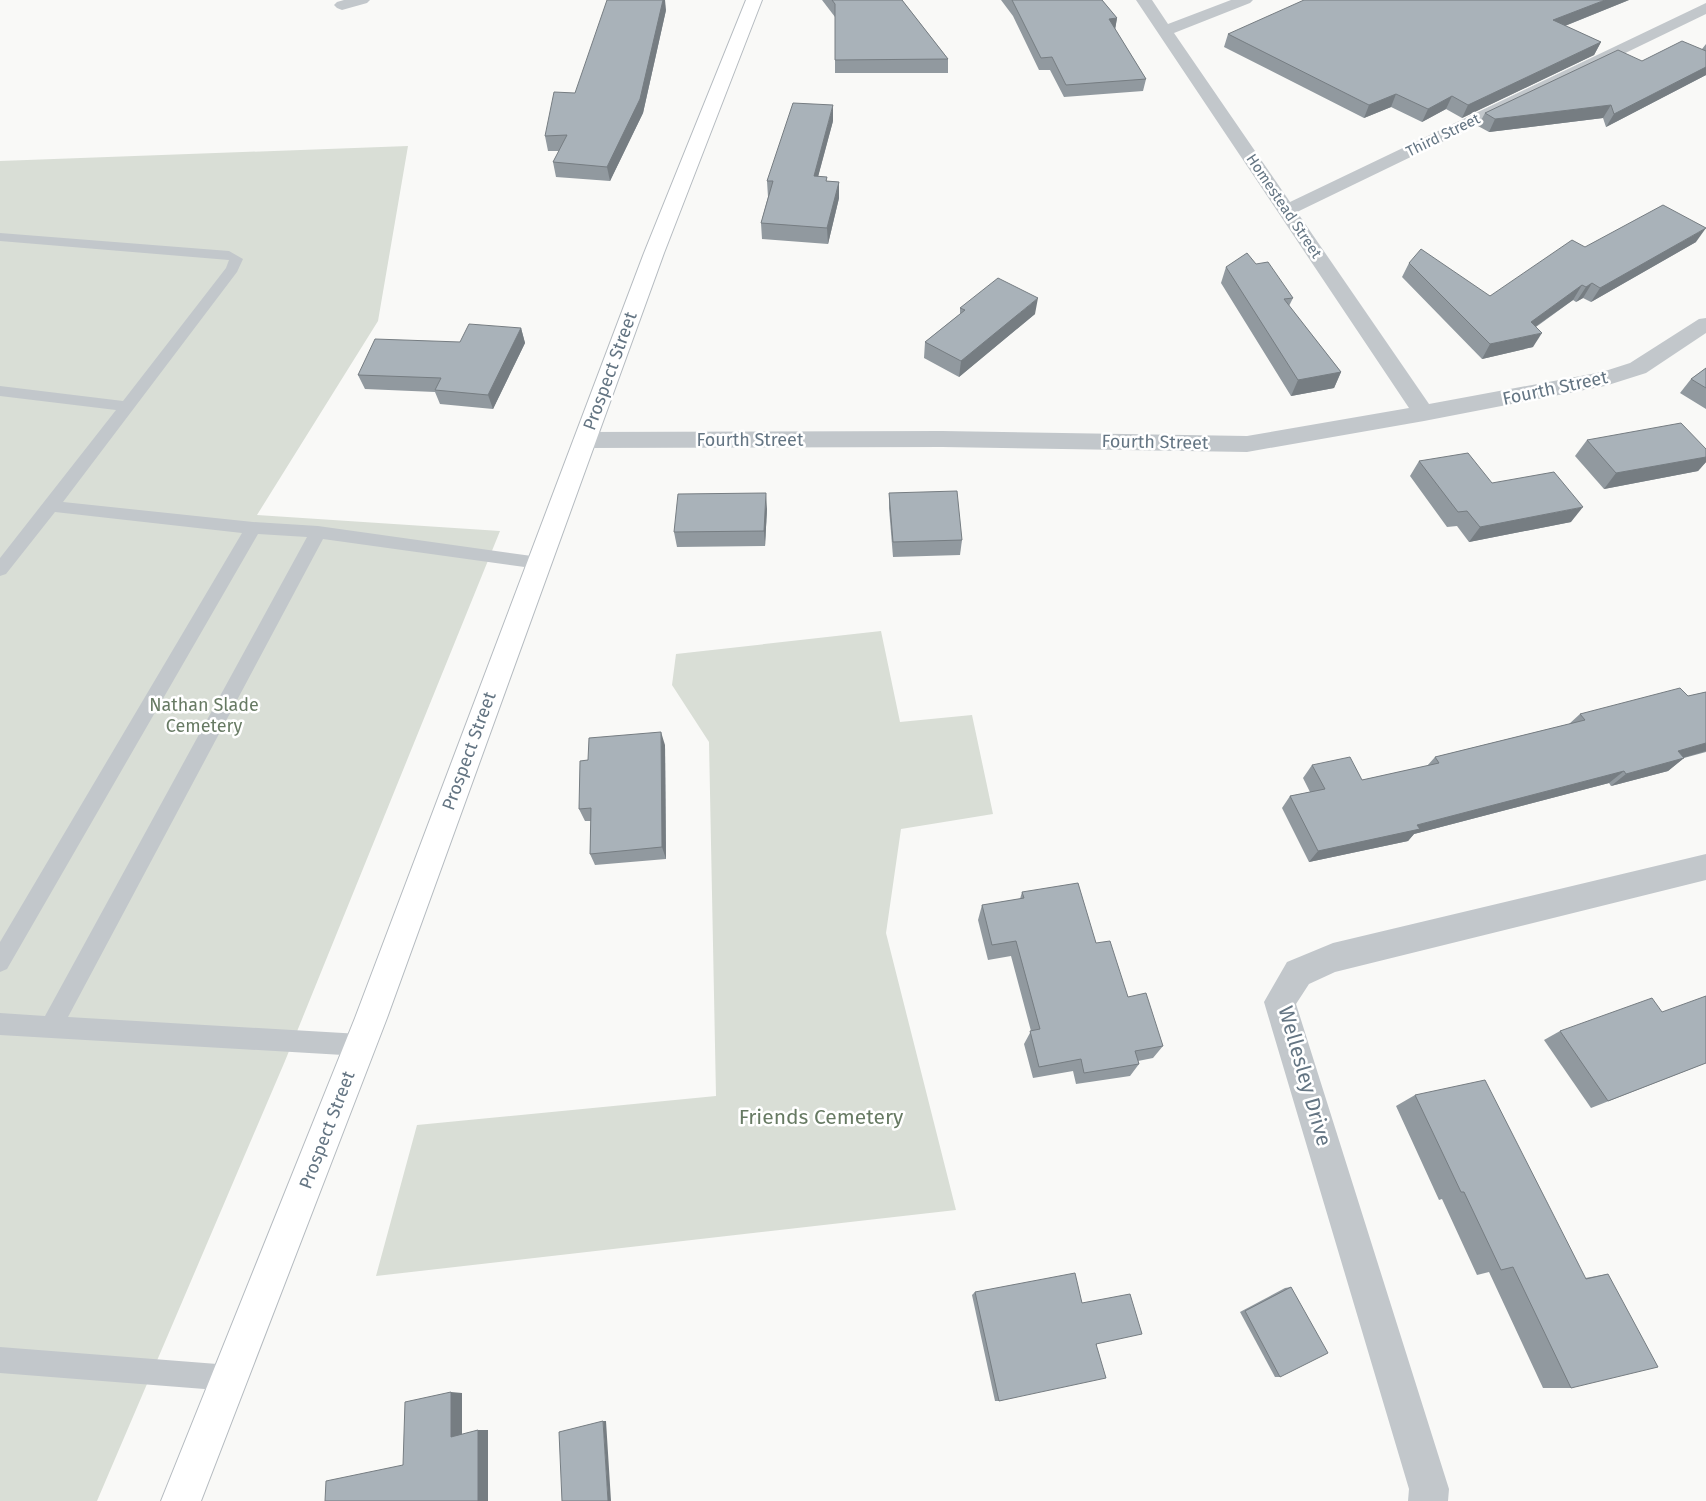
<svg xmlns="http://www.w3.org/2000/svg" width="1706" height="1501" font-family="'Fira Sans',sans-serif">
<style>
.green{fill:#d9ded6}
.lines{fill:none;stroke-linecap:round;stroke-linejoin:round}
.secondary-casing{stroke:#b5bbc0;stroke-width:2}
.lane{fill:#c2c7cb;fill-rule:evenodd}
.street{fill:#c2c7cb;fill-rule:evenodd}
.secondary{fill:#fff;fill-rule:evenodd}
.wall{fill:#91999f}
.shaded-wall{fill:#767d82}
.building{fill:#a9b2b9;stroke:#767d82}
.labels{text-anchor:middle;stroke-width:5;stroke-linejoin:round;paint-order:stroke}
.far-street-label{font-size:15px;fill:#647583;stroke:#fff}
.street-label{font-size:18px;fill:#647583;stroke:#fff}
.park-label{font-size:18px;fill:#677a63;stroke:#fff}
.near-street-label{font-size:21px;fill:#647583;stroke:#fff}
.near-park-label{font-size:21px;fill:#677a63;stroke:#fff}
</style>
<rect width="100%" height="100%" fill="#f9f9f7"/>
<g class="green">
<polygon points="408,146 378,321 257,515 500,531 285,1061 97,1501 0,1501 0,161"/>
<polygon points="881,631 900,722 972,715 993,814 901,829 886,933 956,1210 376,1276 417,1125 716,1096 709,742 672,685 676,654"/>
</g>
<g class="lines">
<defs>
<polygon id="secondary" points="746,0 762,0 664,253 387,1018 201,1501 161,1501 355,1018 644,253"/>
</defs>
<use href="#secondary" class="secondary-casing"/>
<g class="lane">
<polygon points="0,233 229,251 243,259 237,272 63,502 253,522 318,526 539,557 545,559 547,563 545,567 539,569 323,539 68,1017 360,1034 368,1037 371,1045 368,1053 360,1056 0,1035 0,1013 45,1016 307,537 258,534 7,969 0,972 0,942 242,533 55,512 6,574 0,576 0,558 116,410 0,396 0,386 123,401 226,268 229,260 0,241"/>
<polygon points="0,1347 230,1365 239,1369 243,1378 239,1387 230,1391 0,1373"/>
</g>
<g class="street">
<polygon points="344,0 370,0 367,3 342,10 337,8 334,5 337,2"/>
<polygon points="1136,0 1152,0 1168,24 1231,0 1253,0 1250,3 1174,33 1290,202 1706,3 1706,14 1297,212 1429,404 1602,372 1630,363 1699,319 1706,318 1706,333 1646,373 1605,386 1424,421 1247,452 942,447 584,448 576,445 573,440 576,435 584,432 942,431 1247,436 1409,408"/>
<polygon points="1706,854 1706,880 1335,972 1309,984 1296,1004 1449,1489 1448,1501 1408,1501 1409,1489 1264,1002 1287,962 1333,943"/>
</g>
<use href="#secondary" class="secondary"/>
</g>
<g class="wall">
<polygon points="822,0 902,0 948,59 948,73 835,73 835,17"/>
<polygon points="1001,0 1102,0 1117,18 1115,29 1146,79 1143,91 1064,97 1050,70 1039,70 1013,16"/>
<polygon points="1629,0 1565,26 1601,42 1594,55 1462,118 1446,109 1422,122 1391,107 1364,118 1224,47 1228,34"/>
<polygon points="666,10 643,113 610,181 556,177 553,162 559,151 548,151 545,136 575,93"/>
<polygon points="1706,44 1706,75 1606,127 1603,118 1489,132 1478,126 1485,113 1642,61 1702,49"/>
<polygon points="833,121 818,176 827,181 839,182 839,198 828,244 762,239 761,223 768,197 767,181"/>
<polygon points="1696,242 1591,302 1583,298 1576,302 1573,300 1536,327 1533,347 1482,359 1402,277 1409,263 1490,296 1585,247"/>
<polygon points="1256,264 1293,298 1289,306 1341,372 1334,388 1291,396 1221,283 1226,267"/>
<polygon points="960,308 1035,314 959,377 924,358 925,342 960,314"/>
<polygon points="521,328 525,343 493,409 440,404 435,392 365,389 358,375 460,342"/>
<polygon points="1706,368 1706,409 1680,393 1691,379"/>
<polygon points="1587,440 1706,449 1706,462 1698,471 1604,489 1575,456"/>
<polygon points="1419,461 1492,483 1571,522 1469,542 1457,526 1447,527 1410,476"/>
<polygon points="889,493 962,540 960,555 893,557 889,508"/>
<polygon points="767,509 765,546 677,547 674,532"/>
<polygon points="1706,692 1706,752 1684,758 1668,771 1611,786 1609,783 1414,834 1408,841 1309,862 1282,808 1290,796 1310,792 1303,778 1312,765 1362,780 1427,766 1435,757 1569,724 1580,714 1688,696"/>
<polygon points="665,745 666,859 595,865 590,854 591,821 585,821 579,809 588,760"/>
<polygon points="1022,892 1096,943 1128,997 1163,1046 1153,1058 1138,1061 1139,1064 1130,1076 1076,1084 1073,1071 1033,1078 1024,1044 1031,1031 1011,956 988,960 978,920 982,905 1020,899"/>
<polygon points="1662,1012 1706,1063 1591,1108 1544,1040 1560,1031"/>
<polygon points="1415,1095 1585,1278 1608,1274 1571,1388 1543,1388 1489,1272 1477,1275 1442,1199 1439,1200 1396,1106"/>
<polygon points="1291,1287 1280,1377 1275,1377 1240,1312 1285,1288"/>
<polygon points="975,1292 1082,1303 1097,1345 999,1401 995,1401 972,1295"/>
</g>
<g class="shaded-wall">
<polygon points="663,0 665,0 666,10 643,113 610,181 607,167"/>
<polygon points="1605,0 1629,0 1547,33 1553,20"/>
<polygon points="1117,18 1115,30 1109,19"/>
<polygon points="1601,42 1594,55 1462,118 1468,105"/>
<polygon points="1706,67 1706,75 1606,127 1614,114"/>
<polygon points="1396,94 1391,107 1364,118 1369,105"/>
<polygon points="1452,96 1446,109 1422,122 1428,109"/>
<polygon points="833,105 833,121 814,192 814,176"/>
<polygon points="1611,105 1603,118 1489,132 1495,119"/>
<polygon points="839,182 839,198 828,244 827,228"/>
<polygon points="1706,228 1696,242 1591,302 1600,288"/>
<polygon points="1592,283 1583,298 1576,302 1586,287"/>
<polygon points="1582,285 1573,300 1522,336 1531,322"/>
<polygon points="1038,298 1035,314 959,377 961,361"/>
<polygon points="521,328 525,343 493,409 488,395"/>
<polygon points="1542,333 1533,347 1482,359 1490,344"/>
<polygon points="1341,372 1334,388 1291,396 1298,380"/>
<polygon points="1706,457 1706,462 1698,471 1604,489 1616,473"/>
<polygon points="766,493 767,509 765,546 764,531"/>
<polygon points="1583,507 1571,522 1469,542 1480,527"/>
<polygon points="661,732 665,745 666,859 662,847"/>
<polygon points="1706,743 1706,751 1662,764 1678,751"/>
<polygon points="1684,758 1668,771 1611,786 1626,774"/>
<polygon points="1624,771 1609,783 1414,834 1408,841 1309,862 1318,851"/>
<polygon points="451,1392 462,1393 462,1436 451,1437"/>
<polygon points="603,1421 606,1421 611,1501 608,1501"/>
<rect x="478" y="1430" width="10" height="71"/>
</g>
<g class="building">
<polygon points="607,0 663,0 640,99 607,167 553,162 567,135 545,136 554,92 575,93"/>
<polygon points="832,0 902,0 948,59 835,60 835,4"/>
<polygon points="1012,0 1102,0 1117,18 1109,19 1146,79 1066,85 1052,57 1041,58"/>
<polygon points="1304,0 1605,0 1553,20 1601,42 1468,105 1452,96 1428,109 1396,94 1369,105 1228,34"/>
<polygon points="1682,41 1706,51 1706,67 1614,114 1611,105 1495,119 1485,113 1618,50 1642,61"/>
<polygon points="793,103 833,105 814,176 827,177 826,181 839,182 827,228 761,223 773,181 767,181"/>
<polygon points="1663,205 1706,228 1600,288 1592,283 1586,287 1582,285 1531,322 1542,333 1490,344 1409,263 1421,249 1490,296 1572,240 1585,247"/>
<polygon points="1247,253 1256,264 1268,262 1293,298 1284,299 1341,372 1298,380 1226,267"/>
<polygon points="998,278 1038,298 961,361 925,342 965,310 960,308"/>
<polygon points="469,324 521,328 488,395 435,390 441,378 358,375 375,339 460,342"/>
<polygon points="1706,368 1706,388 1691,379"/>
<polygon points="1681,423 1706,449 1706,457 1616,473 1587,440"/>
<polygon points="1468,453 1492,483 1554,472 1583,507 1480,527 1467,511 1458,512 1419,461"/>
<polygon points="957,491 962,540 893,542 889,493"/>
<polygon points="766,493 764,531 674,532 678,494"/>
<polygon points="1680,688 1688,696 1706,692 1706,743 1678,751 1684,758 1626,774 1624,771 1417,825 1420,829 1318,851 1290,796 1325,789 1312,765 1350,757 1362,780 1439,763 1435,757 1585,720 1580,714"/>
<polygon points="661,732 662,847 590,854 591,808 579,809 580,761 588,760 589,738"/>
<polygon points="1078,883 1096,943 1110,941 1128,997 1146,993 1163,1046 1135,1051 1139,1064 1084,1073 1081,1059 1039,1067 1030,1031 1040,1029 1016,941 992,945 982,905 1024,898 1022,892"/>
<polygon points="1706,996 1706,1063 1608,1101 1560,1031 1652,998 1662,1012"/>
<polygon points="1485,1080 1586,1279 1608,1274 1658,1367 1571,1388 1513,1267 1501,1270 1464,1192 1461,1192 1415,1095"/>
<polygon points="1075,1273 1082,1303 1130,1294 1142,1334 1096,1344 1106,1378 999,1401 975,1292"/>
<polygon points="1291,1287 1328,1353 1280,1377 1245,1311"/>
<polygon points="451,1392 451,1437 478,1430 478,1501 325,1501 326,1481 403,1465 405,1402"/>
<polygon points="603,1421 608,1501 562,1501 559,1432"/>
</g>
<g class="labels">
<g class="far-street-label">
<text transform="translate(1443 135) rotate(-26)" y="5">Third Street</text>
<text transform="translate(1284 206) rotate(56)" y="5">Homestead Street</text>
</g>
<g class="street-label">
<text transform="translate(610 371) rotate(-70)" y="6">Prospect Street</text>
<text transform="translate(1555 388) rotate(-12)" y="6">Fourth Street</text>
<text x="750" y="446">Fourth Street</text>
<text transform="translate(1155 442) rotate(1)" y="6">Fourth Street</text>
<text transform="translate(469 751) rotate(-70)" y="6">Prospect Street</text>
<text transform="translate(327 1130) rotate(-69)" y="6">Prospect Street</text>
</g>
<g class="park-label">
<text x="204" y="711">Nathan Slade<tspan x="204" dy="21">Cemetery</tspan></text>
</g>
<g class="near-street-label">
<text transform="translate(1305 1076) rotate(74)" y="7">Wellesley Drive</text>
</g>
<g class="near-park-label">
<text x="821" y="1124">Friends Cemetery</text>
</g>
</g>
</svg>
